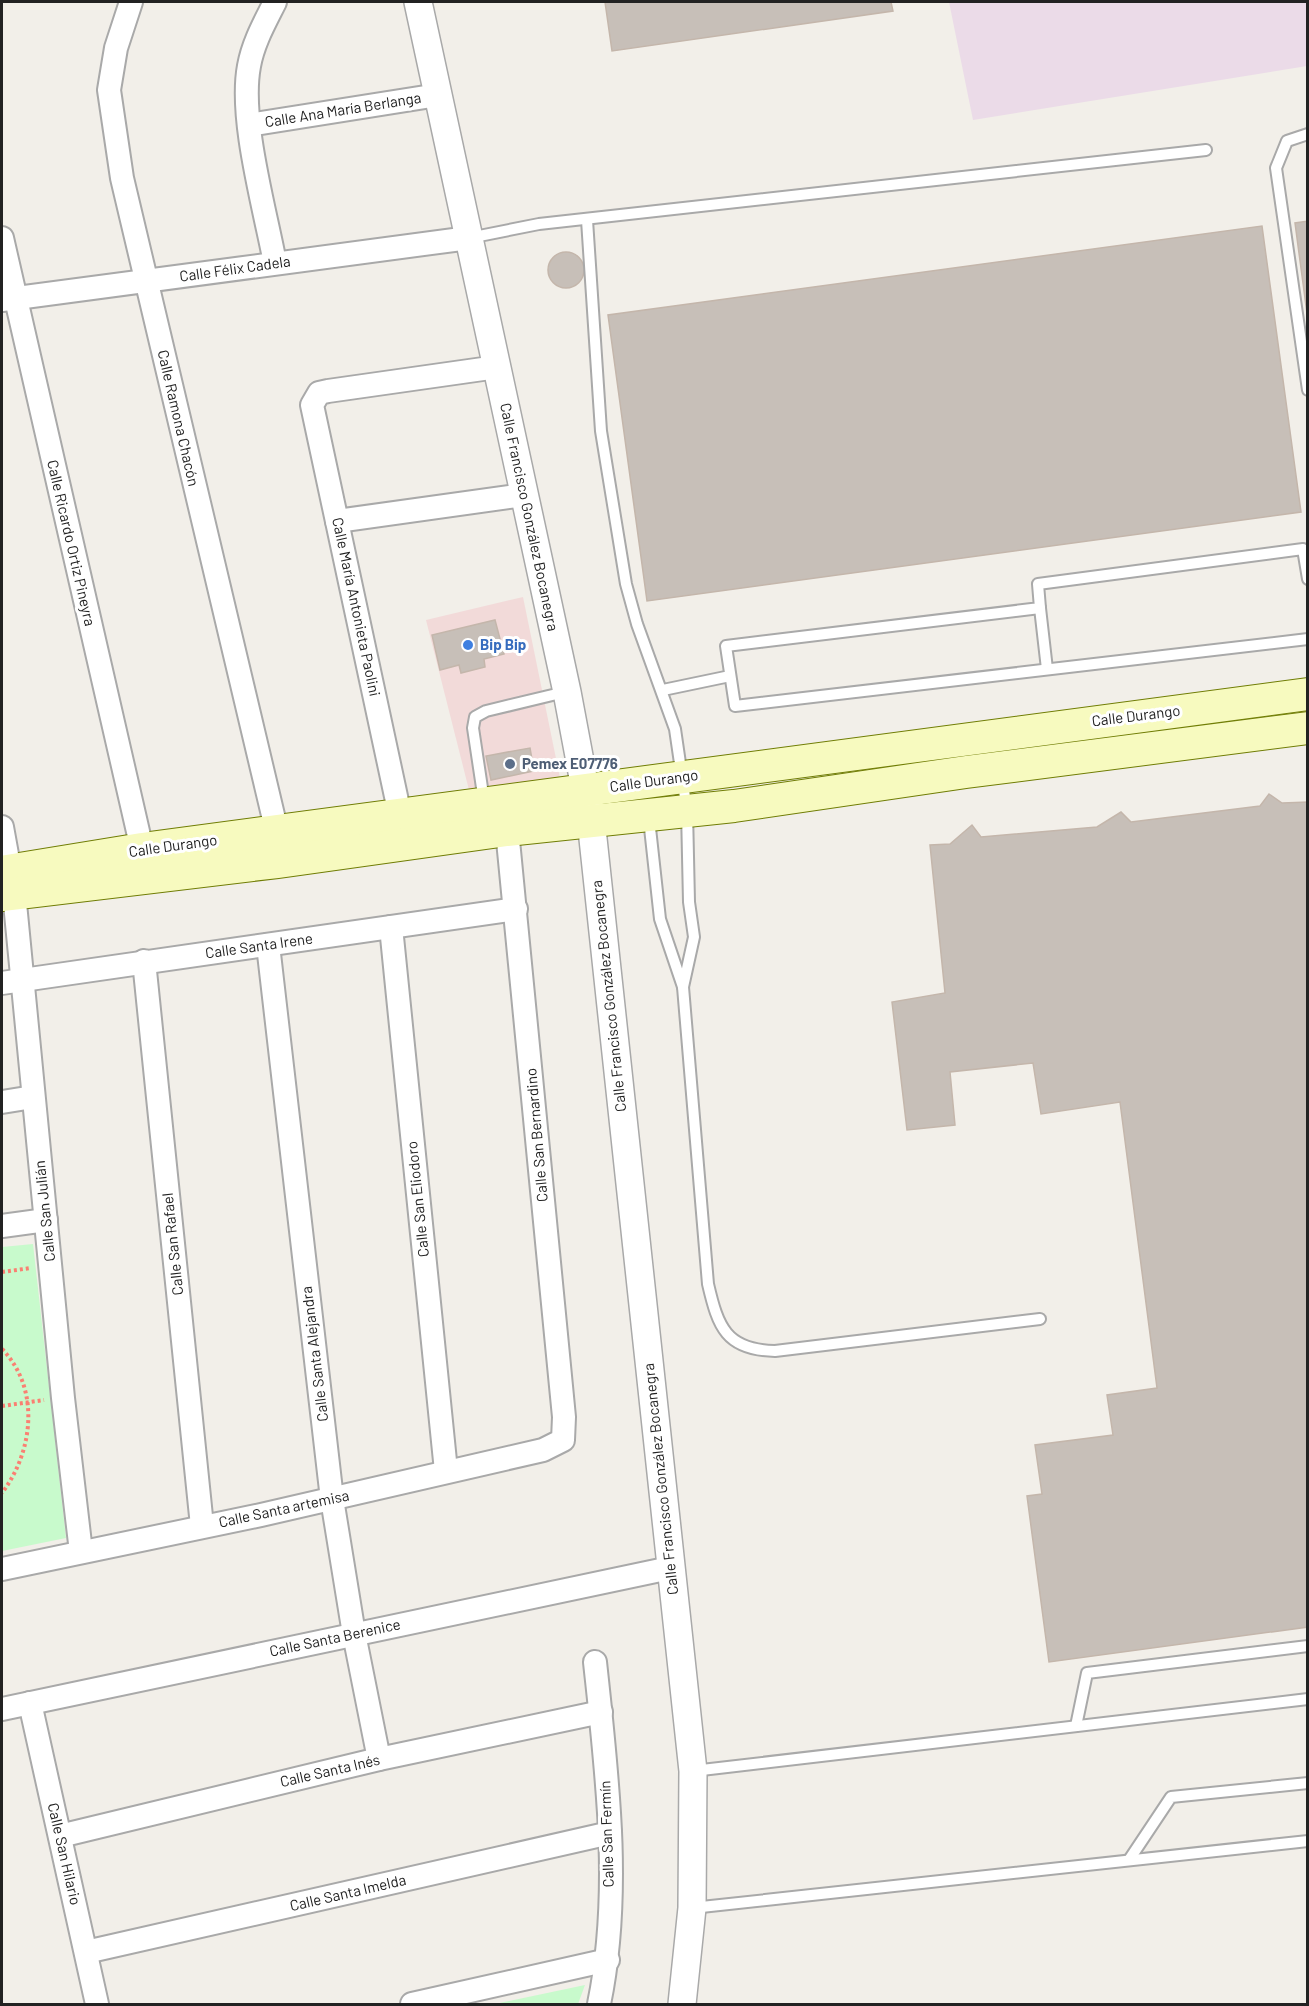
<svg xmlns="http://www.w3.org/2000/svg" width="1309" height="2006" font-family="Barlow,sans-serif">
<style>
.commercial{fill:#f2dad9}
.industrial{fill:#ebdbe8}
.park{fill:#c8facc}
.building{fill:#c7bfb8;stroke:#c4b6ab;stroke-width:1.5}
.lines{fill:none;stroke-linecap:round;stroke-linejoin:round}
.service-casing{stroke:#a9a9a9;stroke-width:14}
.minor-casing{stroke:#a9a9a9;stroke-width:26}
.tertiary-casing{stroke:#a9a9a9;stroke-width:30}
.secondary-casing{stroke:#707d05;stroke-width:34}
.path{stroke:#fa8072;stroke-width:4;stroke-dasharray:3 3;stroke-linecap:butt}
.service{stroke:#fff;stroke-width:10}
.minor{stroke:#fff;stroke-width:22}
.tertiary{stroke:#fff;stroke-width:27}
.secondary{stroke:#f7fabf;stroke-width:32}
.shop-dot{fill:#3f7fe0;stroke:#fff;stroke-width:2}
.service-dot{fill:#5c6f8a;stroke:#fff;stroke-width:2}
.labels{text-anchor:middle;stroke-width:6;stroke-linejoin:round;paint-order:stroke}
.street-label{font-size:15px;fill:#222;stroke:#fff}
.shop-label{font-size:15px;font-weight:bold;fill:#366cbe;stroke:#fff;text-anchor:start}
.service-label{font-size:15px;font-weight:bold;fill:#4e5e75;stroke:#fff;text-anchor:start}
</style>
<rect width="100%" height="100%" fill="#f2efe9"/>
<polygon class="commercial" points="523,597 560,778 469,790 426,620"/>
<polygon class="industrial" points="949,2 1307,2 1307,66 973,120"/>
<g class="park">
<polygon points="33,1244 66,1538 2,1551 2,1247"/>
<polygon points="585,1985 578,2004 495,2004"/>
</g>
<g class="building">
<polygon points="605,2 891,2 893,11 612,51"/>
<polygon points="1308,221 1308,321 1295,223"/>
<polygon points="1262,226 1301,512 647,601 608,315"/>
<circle cx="566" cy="270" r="18"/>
<polygon points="495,620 504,654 484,659 485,667 461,673 459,665 440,670 432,635"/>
<polygon points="530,748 534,771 491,780 486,756"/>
<polygon points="1269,794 1282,803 1308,802 1308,1627 1049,1662 1027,1496 1042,1494 1035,1445 1113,1435 1107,1395 1157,1388 1120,1102 1041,1114 1033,1063 950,1072 955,1125 907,1130 892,1002 945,993 930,845 950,844 972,825 981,837 1097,827 1121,812 1131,822 1260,806"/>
</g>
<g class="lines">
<defs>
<g id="service">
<polyline points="1308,134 1287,141 1276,168 1308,390"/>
<polyline points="587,220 601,431 626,584 637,624 675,729 687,811 689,902 694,937 683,987"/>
<polyline points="469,238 539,224 1206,150"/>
<polyline points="1308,579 1303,549 1038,584 1040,608 726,646 735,706 1308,639"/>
<polyline points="1040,608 1047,669"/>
<polyline points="663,690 730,676"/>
<polyline points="484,801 473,728 475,717 486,711 565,692"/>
<path d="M649,819L660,919L683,987L708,1284C718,1327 726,1350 775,1351L1040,1319"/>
<polyline points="1076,1726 1087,1673 1308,1646"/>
<polyline points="693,1771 1308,1699"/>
<polyline points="1129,1860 1171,1797 1308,1783"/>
<polyline points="692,1908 1308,1841"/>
</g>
<g id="minor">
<polyline points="131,2 116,48 109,90 122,178 277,832"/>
<path d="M275,2C265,22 253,43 249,66C239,119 265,209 275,263"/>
<polyline points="249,125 438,95"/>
<polyline points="2,238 142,849"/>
<polyline points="2,300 469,238"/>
<polyline points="337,521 524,495"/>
<polyline points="400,815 312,405 319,393 328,391 497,367"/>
<polyline points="2,827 14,893 63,1398 81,1552"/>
<polyline points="391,927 446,1471"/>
<polyline points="268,945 332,1499 354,1634 379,1759"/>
<polyline points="144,961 202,1526"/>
<polyline points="2,983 516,909"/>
<polyline points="2,1102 33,1097"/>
<polyline points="2,1226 46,1220"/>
<polyline points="2,1569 261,1515 543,1450 563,1440 564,1417 507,830"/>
<path d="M595,1662C607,1774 622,1893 599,2004"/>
<polyline points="30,1703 97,2004"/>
<polyline points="2,1709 670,1568"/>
<polyline points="60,1836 379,1759 601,1712"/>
<polyline points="86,1952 610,1833"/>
<polyline points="412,2004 608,1960"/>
</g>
<polyline id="tertiary" points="418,2 567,692 591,820 693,1771 692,1908 682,2004"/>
<g id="secondary">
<polyline points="2,872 142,849 1308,694"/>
<polyline points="2,895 277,862 507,830 734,806 966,772 1308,728"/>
</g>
</defs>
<use href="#service" class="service-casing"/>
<use href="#minor" class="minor-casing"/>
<use href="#tertiary" class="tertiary-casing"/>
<use href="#secondary" class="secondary-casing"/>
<g class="path">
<polyline points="2,1272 31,1268"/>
<path d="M2,1349C41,1389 33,1452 2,1493"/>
<polyline points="2,1406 44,1400"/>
</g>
<use href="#service" class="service"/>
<use href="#minor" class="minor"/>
<use href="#tertiary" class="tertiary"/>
<use href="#secondary" class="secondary"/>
</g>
<circle class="shop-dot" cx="468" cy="645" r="6"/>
<circle class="service-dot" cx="510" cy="764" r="6"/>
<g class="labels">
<g class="street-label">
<text transform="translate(343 110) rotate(-9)" y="5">Calle Ana María Berlanga</text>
<text transform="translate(235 269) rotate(-8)" y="5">Calle Félix Cadela</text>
<text transform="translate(178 418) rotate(77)" y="5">Calle Ramona Chacón</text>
<text transform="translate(529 517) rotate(78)" y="5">Calle Francisco González Bocanegra</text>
<text transform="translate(71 543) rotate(77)" y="5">Calle Ricardo Ortiz Pineyra</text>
<text transform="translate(356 607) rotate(78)" y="5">Calle María Antonieta Paolini</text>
<text transform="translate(1136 716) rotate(-7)" y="5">Calle Durango</text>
<text transform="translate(654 781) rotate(-8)" y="5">Calle Durango</text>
<text transform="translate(173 846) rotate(-8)" y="5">Calle Durango</text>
<text transform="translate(259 946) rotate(-8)" y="5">Calle Santa Irene</text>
<text transform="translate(609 996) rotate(-96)" y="5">Calle Francisco González Bocanegra</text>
<text transform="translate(537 1135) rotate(-95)" y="5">Calle San Bernardino</text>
<text transform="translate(418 1199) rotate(-96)" y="5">Calle San Eliodoro</text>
<text transform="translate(45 1211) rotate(-96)" y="5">Calle San Julián</text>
<text transform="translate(173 1244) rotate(-96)" y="5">Calle San Rafael</text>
<text transform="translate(315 1354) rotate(-97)" y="5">Calle Santa Alejandra</text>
<text transform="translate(661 1479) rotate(-96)" y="5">Calle Francisco González Bocanegra</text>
<text transform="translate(284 1509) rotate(-12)" y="5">Calle Santa artemisa</text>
<text transform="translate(335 1638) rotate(-12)" y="5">Calle Santa Berenice</text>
<text transform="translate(330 1771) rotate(-13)" y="5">Calle Santa Inés</text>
<text transform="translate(607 1834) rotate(-92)" y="5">Calle San Fermín</text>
<text transform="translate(64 1854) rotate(77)" y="5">Calle San Hilario</text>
<text transform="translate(348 1893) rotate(-13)" y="5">Calle Santa Imelda</text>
</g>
<g class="shop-label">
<text x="480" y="650">Bip Bip</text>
</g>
<g class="service-label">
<text x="522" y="769">Pemex E07776</text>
</g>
</g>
<rect width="1309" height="2006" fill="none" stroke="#222222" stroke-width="6"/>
</svg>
